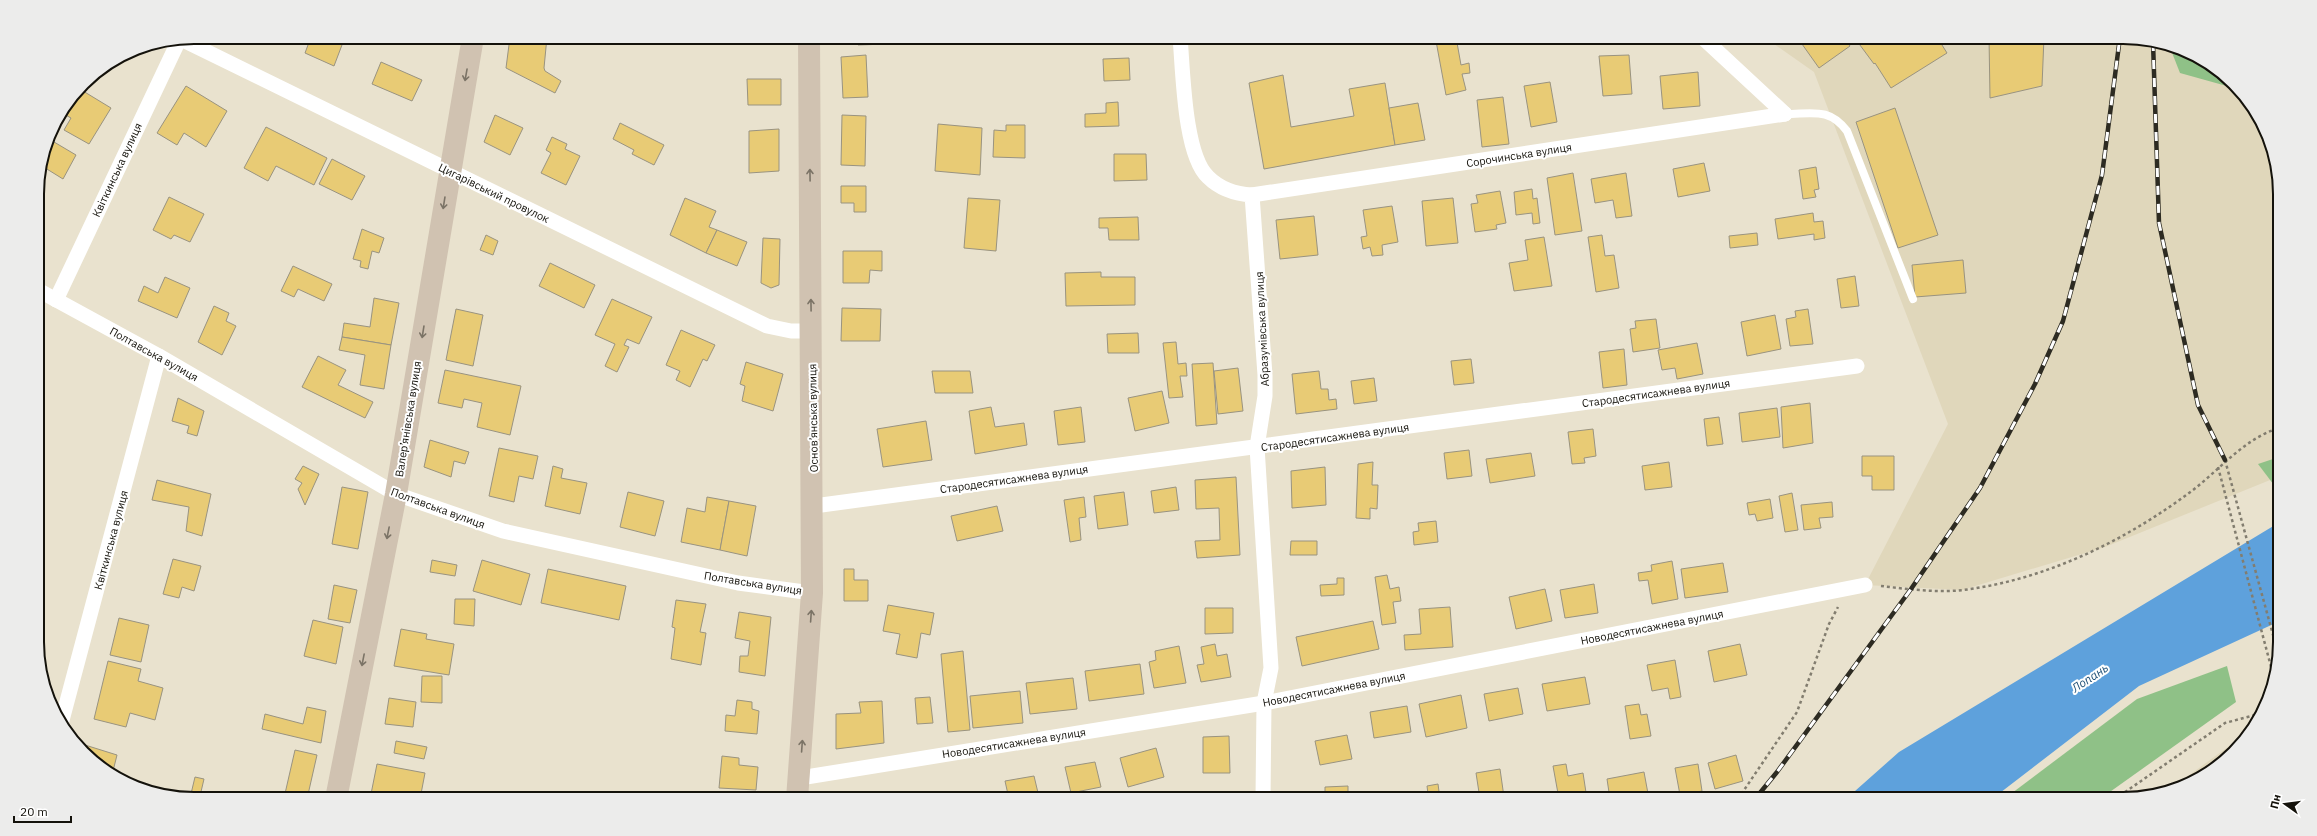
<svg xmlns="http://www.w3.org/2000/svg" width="2317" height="836" font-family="'IBM Plex Sans',sans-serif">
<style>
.built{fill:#e0d7bb}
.green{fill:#8fc187}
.water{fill:#5ea1dc}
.building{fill:#e8cb75;stroke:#999380}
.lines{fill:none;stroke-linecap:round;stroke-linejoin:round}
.path{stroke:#827d6f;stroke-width:2.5;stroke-dasharray:3 3;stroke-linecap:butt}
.lane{stroke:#fff;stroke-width:8}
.street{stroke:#fff;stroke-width:15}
.secondary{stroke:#d0c2b1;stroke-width:22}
.rail-casing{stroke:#2d2b22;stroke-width:4.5}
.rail{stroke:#fff;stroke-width:3;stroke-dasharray:9;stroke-linecap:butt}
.oneway{stroke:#7b7366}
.labels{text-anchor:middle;stroke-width:4;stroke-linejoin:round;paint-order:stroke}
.street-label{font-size:11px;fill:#14120b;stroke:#fff}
.water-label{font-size:12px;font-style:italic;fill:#1f5077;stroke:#fff}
.rim{fill:none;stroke:#14120b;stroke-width:2}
</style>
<rect width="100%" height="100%" fill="#e9e2ce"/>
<g class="built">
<polygon points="1764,37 2123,37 2174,45 2211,64 2241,91 2264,125 2279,173 2280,476 2105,547 1962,590 1865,585 1948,424 1814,72"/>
<polygon points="2249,735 2219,767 2174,791 2166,792 2239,739"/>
</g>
<g class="green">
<polygon points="2169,45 2211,64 2241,90 2180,73"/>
<polygon points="2279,457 2280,493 2258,464"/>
<polygon points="2227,666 2236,702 2100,799 2004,799 2137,699"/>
</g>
<polygon class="water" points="2280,522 2280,621 2139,686 1992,799 1846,799 1899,752"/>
<g class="building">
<polygon points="278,37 296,37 293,43"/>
<polygon points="311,37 345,37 334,66 305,53"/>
<polygon points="510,37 547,37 544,68 545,71 561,81 555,93 506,68"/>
<polygon points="744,37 775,37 776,42 744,41"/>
<polygon points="858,37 887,37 887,44 858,45"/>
<polygon points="1456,37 1461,65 1469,63 1470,73 1462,74 1466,90 1446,95 1436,41"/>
<polygon points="1615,37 1640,37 1616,43"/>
<polygon points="1797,37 1844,37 1850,46 1819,68"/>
<polygon points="1854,37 1937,37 1947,53 1891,88 1875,63 1874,64"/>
<polygon points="1989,37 2044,37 2042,86 1990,98"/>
<polygon points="866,55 868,97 843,98 841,57"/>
<polygon points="1629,55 1632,94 1603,96 1599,56"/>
<polygon points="1129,58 1130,80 1104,81 1103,59"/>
<polygon points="381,62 422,80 412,101 372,84"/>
<polygon points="1698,72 1700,106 1663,109 1660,76"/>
<polygon points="1283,75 1291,127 1354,116 1349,89 1385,83 1395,145 1264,169 1249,83"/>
<polygon points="90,76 83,91 111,108 89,144 64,130 71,118 62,113"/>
<polygon points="747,79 781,79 781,105 748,105"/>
<polygon points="1550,82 1557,122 1531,127 1524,86"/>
<polygon points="186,86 227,111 206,147 184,133 177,145 157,133"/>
<polygon points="1503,97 1509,144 1482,147 1477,100"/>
<polygon points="1118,102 1119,126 1085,127 1085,114 1106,113 1106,103"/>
<polygon points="1418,103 1425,140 1395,145 1389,108"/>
<polygon points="1895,108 1938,235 1898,248 1856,122"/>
<polygon points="495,115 523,128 510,155 484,142"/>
<polygon points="842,115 866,116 865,166 841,165"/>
<polygon points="620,123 664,145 654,165 632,154 634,150 613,139"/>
<polygon points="938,124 982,128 980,175 935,171"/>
<polygon points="1006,125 1025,125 1025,158 993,157 994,130 1006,131"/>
<polygon points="266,127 327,158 314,185 276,166 268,181 244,168"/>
<polygon points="779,129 779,171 749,173 749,131"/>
<polygon points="552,137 567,144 565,149 580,156 566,185 541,173 551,153 546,150"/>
<polygon points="49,139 76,155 63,179 42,166"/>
<polygon points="1114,154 1146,154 1147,180 1114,181"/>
<polygon points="332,159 365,176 352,200 319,184"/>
<polygon points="1704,163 1710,191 1678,197 1673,169"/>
<polygon points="1816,167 1819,189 1814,190 1816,197 1803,199 1799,170"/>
<polygon points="1573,173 1582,231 1555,235 1547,178"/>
<polygon points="1626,173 1632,216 1616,218 1613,200 1595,203 1591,179"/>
<polygon points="841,186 866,186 866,212 854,212 854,203 841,203"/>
<polygon points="1532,189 1533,199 1537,198 1540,223 1533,224 1532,213 1516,215 1514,192"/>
<polygon points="1500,191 1506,223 1496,225 1497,229 1475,232 1471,204 1478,203 1476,195"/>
<polygon points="169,197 204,214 190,242 174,235 171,239 153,230"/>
<polygon points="685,198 716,211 709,227 717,230 706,253 670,235"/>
<polygon points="968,198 1000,200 996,251 964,248"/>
<polygon points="1453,198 1458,243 1426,246 1422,201"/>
<polygon points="1392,206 1398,242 1382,245 1383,255 1372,256 1370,247 1363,249 1361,237 1367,236 1363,210"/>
<polygon points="1813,213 1814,222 1823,221 1825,238 1814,240 1814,234 1778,239 1775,219"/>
<polygon points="1314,216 1318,255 1280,259 1276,220"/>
<polygon points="1138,217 1139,240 1109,240 1108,228 1099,228 1099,218"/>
<polygon points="362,229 384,238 379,253 372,251 368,269 360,267 361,261 353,259"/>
<polygon points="717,230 747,242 737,266 706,253"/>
<polygon points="1757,233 1758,245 1730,248 1729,236"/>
<polygon points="486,235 498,241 493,255 480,250"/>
<polygon points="1602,235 1605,256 1614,255 1619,288 1596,292 1588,237"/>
<polygon points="1544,237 1552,286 1514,291 1509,263 1528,260 1525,240"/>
<polygon points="763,238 780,239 779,285 771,288 761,283"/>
<polygon points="843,251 882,251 882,271 870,270 869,283 843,283"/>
<polygon points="1963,260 1966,293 1915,297 1912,265"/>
<polygon points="550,263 595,285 584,308 539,286"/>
<polygon points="293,266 332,284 324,301 298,289 294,297 281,291"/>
<polygon points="1101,272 1101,277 1135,277 1135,305 1066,306 1065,273"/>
<polygon points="1855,276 1859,306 1841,308 1837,279"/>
<polygon points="165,277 190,288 177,318 138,301 144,286 158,293"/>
<polygon points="374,298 399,303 391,345 342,337 344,323 370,327"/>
<polygon points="612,299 652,317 639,344 627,339 624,345 629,347 617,372 605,366 615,344 595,335"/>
<polygon points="214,306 229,313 226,321 236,326 222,355 198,342"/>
<polygon points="842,308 881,309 880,341 841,341"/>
<polygon points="456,309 483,315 473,366 446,360"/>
<polygon points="1808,309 1813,344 1790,346 1786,319 1796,317 1795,311"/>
<polygon points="1775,315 1781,349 1747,356 1741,322"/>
<polygon points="1656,319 1660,348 1633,352 1630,329 1636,328 1635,321"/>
<polygon points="681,330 715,345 707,361 703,359 690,387 676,380 680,371 666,365"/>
<polygon points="1138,333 1139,353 1108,353 1107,334"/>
<polygon points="342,337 391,345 384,389 360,385 365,355 339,350"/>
<polygon points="1176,342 1178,364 1186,363 1187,376 1180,376 1183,397 1169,398 1163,343"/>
<polygon points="1697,343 1703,374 1677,379 1675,368 1662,370 1658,350"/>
<polygon points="1624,349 1627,385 1603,388 1599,352"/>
<polygon points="318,356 346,370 338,385 373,402 365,418 302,387"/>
<polygon points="1471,359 1474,383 1454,385 1451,361"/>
<polygon points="746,362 783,374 773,411 742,401 745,386 740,384"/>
<polygon points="1213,363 1217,424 1196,426 1192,364"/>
<polygon points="1238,368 1243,411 1218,414 1214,371"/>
<polygon points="445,370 521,386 510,435 477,427 482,403 464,399 462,408 438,403"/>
<polygon points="932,371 970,371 973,393 935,393"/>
<polygon points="1319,371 1321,389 1328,389 1329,400 1336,399 1337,409 1296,414 1292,374"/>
<polygon points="1374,378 1377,401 1354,404 1351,381"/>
<polygon points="1162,391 1169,423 1135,431 1128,398"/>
<polygon points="178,398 204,411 197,436 187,433 189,426 172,421"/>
<polygon points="1810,403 1813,443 1783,448 1781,407"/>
<polygon points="991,407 995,427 1024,423 1027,445 975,454 969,411"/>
<polygon points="1081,407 1085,442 1058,445 1054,411"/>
<polygon points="1777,408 1780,437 1742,442 1739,413"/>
<polygon points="1719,417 1723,444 1707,446 1704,419"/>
<polygon points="926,421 932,460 883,467 877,429"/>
<polygon points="1593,429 1596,456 1584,458 1585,463 1572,464 1568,432"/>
<polygon points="430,440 469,452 465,464 454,461 451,477 424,467"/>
<polygon points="499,448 538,456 533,479 519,476 514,502 489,496"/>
<polygon points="1469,450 1472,476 1447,479 1444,453"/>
<polygon points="1531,453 1535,476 1490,483 1486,459"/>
<polygon points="1862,456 1894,456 1894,490 1872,490 1872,476 1862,476"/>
<polygon points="1373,462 1372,485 1378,485 1377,509 1370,508 1370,519 1356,518 1358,464"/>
<polygon points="1669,462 1672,487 1645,490 1642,466"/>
<polygon points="303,466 319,474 305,505 298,489 302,483 295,479"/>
<polygon points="553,466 563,469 561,478 587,483 580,514 545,506"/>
<polygon points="1325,467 1326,505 1292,508 1291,471"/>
<polygon points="1236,477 1240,555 1197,558 1195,541 1220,540 1219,508 1196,509 1195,480"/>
<polygon points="157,480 211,494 202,536 186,531 189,507 152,500"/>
<polygon points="342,487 368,492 358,549 332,544"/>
<polygon points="1176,487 1179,510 1154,513 1151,491"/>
<polygon points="628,492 664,501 655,536 620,527"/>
<polygon points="1124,492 1128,525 1098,529 1094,496"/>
<polygon points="1792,493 1798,530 1785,532 1779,496"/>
<polygon points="707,497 729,501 720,550 681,542 687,508 705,512"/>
<polygon points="1084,497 1086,517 1079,518 1081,540 1070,542 1064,500"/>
<polygon points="1770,499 1773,518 1757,521 1755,514 1749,515 1747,503"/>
<polygon points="729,501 756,506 747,556 720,550"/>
<polygon points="1832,502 1833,517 1819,518 1821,528 1804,530 1801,505"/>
<polygon points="997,506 1003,531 957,541 951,516"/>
<polygon points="1436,521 1438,542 1414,545 1413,532 1419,531 1418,523"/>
<polygon points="1291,541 1317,541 1317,555 1290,555"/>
<polygon points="173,559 201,566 194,591 182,587 179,598 163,594"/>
<polygon points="432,560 457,565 455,576 430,572"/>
<polygon points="482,560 530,574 521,605 473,591"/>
<polygon points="1672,561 1678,599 1652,604 1648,580 1639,581 1638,573 1652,571 1651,565"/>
<polygon points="1723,563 1728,592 1685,598 1681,569"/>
<polygon points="548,569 626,586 619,620 541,603"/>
<polygon points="844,569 854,569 854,580 868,580 868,601 844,601"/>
<polygon points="1387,575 1390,589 1399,587 1401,601 1393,602 1396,623 1382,625 1375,577"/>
<polygon points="1337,578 1344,578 1344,595 1321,596 1320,585 1337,584"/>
<polygon points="1594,584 1598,613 1565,618 1560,590"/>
<polygon points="334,585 357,590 350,623 328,619"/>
<polygon points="1545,589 1552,621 1516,629 1509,597"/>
<polygon points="455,599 475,599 474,626 454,624"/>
<polygon points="676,600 706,604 700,632 706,633 701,665 671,659 675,628 672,627"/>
<polygon points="888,605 934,613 930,635 921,633 917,658 896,654 900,634 883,631"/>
<polygon points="1450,607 1453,647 1405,650 1404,635 1421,634 1419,609"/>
<polygon points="1205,608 1233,608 1233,633 1205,634"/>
<polygon points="739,612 771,617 765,676 739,672 740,656 748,656 750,641 735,638"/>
<polygon points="119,618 149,625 141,662 110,655"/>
<polygon points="313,620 343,627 336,664 304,656"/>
<polygon points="1373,621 1379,649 1302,666 1296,637"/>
<polygon points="401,629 427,634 426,639 454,644 449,675 394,666"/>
<polygon points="1215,644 1217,656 1227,654 1231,677 1201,682 1197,665 1204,664 1201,647"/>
<polygon points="1740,644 1747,675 1714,682 1708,651"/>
<polygon points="1179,646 1186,683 1154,688 1149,662 1156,660 1155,651"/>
<polygon points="963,651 970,730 948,732 941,654"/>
<polygon points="1675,660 1681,697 1670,699 1668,688 1652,691 1647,665"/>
<polygon points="108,661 141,669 138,681 163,688 155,720 130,713 126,727 94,719"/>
<polygon points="1140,664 1144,694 1089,701 1085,671"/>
<polygon points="422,676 442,676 442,703 421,702"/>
<polygon points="1585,677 1590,704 1547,711 1542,684"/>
<polygon points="1073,678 1077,709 1030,714 1026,683"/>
<polygon points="1518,688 1523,714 1489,721 1484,694"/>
<polygon points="1020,691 1023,723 973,728 970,696"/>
<polygon points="1461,695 1467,728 1426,737 1419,704"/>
<polygon points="930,697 933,723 917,724 915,698"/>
<polygon points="389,698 416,702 413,727 385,724"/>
<polygon points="737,700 752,702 752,709 759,711 757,734 725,731 726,715 735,716"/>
<polygon points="882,701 884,743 836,749 836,714 861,713 859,702"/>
<polygon points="1639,704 1641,715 1647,714 1651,736 1630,739 1625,706"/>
<polygon points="1407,706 1411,732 1374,738 1370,712"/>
<polygon points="307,707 326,711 321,743 262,729 265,714 303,724"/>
<polygon points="1347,735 1352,759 1320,765 1315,741"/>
<polygon points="1229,736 1230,773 1203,773 1203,737"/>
<polygon points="396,741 427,747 424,759 394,753"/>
<polygon points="85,745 117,755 112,775 83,752"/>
<polygon points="1156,748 1164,777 1128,787 1120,758"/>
<polygon points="295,750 317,755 307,799 284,798"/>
<polygon points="1736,755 1743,781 1715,789 1708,763"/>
<polygon points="722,756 739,758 739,765 758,767 756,790 719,788"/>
<polygon points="1095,762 1101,787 1071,793 1065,767"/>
<polygon points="377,764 425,773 420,799 397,799 371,794"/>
<polygon points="1566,764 1568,776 1583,773 1587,799 1559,799 1553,766"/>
<polygon points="1698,764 1702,791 1680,795 1675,768"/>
<polygon points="1500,769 1504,797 1480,799 1476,773"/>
<polygon points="1644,772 1649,799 1610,799 1607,779"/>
<polygon points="1034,776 1039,797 1009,799 1005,781"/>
<polygon points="195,777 204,779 200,796 209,799 190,798"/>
<polygon points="1438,784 1440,799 1418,799 1418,796 1428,794 1427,786"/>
<polygon points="1348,786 1348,799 1325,799 1325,787"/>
</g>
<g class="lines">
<g class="path">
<polyline points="2225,460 2278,653"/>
<polyline points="2218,467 2274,678"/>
<path d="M1881,586C1907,589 1936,593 1963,590C2044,580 2123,542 2189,493C2219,471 2243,439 2279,428"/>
<polyline points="1738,799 1797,712 1829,624 1838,607"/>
<polyline points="2115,799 2225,723 2255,715 2265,706"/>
</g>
<path class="lane" d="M1785,114C1812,114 1829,107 1847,131L1913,299"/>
<g class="street">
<path d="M1180,37C1183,70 1184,155 1208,177C1220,189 1235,194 1252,195L1265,375V396L1257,447L1271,668L1264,703L1263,799"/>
<polyline points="1702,37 1785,114"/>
<polyline points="181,39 767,326 791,331 812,331"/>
<polyline points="1252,195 1785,114"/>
<polyline points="38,290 159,356 396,494 503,531 738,583 812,593"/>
<polyline points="56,300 179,40"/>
<polyline points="814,506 1857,366"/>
<polyline points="61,724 159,356"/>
<polyline points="800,778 1264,703 1865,585"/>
</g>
<g class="secondary">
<polyline points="336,799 396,494 473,37"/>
<polyline points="797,799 812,593 809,37"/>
</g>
<defs>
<g id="rail">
<polyline points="2153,42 2159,223 2198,405 2225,460"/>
<polyline points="1755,799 1777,772 1911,589 1980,488 2035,384 2063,321 2102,175 2120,37"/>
</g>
</defs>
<use href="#rail" class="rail-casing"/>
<use href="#rail" class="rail"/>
</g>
<defs><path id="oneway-shaft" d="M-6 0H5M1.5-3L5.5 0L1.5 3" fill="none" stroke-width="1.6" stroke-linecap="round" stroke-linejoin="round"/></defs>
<g class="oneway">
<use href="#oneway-shaft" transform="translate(466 75) rotate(100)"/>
<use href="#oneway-shaft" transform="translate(810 175) rotate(-91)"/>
<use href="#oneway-shaft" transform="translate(444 203) rotate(99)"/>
<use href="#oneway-shaft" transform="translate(811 305) rotate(-91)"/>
<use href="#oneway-shaft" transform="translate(423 332) rotate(99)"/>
<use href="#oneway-shaft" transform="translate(388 533) rotate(101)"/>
<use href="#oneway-shaft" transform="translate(811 616) rotate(-86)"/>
<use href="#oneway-shaft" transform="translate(363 660) rotate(101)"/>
<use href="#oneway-shaft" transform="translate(802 746) rotate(-86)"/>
</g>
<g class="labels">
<g class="street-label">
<text transform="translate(1519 155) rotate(-9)" y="4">Сорочинська вулиця</text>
<text transform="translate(117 170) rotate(-65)" y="4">Квіткинська вулиця</text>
<text transform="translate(494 193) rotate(26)" y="4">Цигарівський провулок</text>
<text transform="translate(1262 329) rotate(-93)" y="4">Абразумівська вулиця</text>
<text transform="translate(154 354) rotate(29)" y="4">Полтавська вулиця</text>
<text transform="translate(1656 393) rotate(-8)" y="4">Стародесятисажнева вулиця</text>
<text transform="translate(813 418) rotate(-91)" y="4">Основ’янська вулиця</text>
<text transform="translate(408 419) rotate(-81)" y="4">Валер’янівська вулиця</text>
<text transform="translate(1335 437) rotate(-8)" y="4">Стародесятисажнева вулиця</text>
<text transform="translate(1014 479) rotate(-8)" y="4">Стародесятисажнева вулиця</text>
<text transform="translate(438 508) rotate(20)" y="4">Полтавська вулиця</text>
<text transform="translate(111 540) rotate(-75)" y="4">Квіткинська вулиця</text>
<text transform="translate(753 583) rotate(9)" y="4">Полтавська вулиця</text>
<text transform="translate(1652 627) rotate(-11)" y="4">Новодесятисажнева вулиця</text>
<text transform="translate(1334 689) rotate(-11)" y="4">Новодесятисажнева вулиця</text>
<text transform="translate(1014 743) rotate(-9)" y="4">Новодесятисажнева вулиця</text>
</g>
<g class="water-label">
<text transform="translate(2090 678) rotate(-34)" y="4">Лопань</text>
</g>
</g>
<path d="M0 0H2317V836H0ZM194 44H2123A150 150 0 0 1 2273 194V642A150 150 0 0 1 2123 792H194A150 150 0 0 1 44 642V194A150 150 0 0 1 194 44Z" fill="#ececeb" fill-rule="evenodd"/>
<path class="rim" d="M194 44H2123A150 150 0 0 1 2273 194V642A150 150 0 0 1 2123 792H194A150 150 0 0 1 44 642V194A150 150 0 0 1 194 44Z"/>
<g transform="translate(2285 804) rotate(284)" stroke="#ffffff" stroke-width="3" paint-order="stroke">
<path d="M0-3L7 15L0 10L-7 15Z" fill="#14120b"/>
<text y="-6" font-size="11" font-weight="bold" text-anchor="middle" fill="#14120b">Пн</text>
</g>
<path d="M14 816v6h57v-6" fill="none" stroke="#14120b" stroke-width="2"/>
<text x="20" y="816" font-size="12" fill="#14120b" stroke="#ffffff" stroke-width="3" paint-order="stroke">20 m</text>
</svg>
